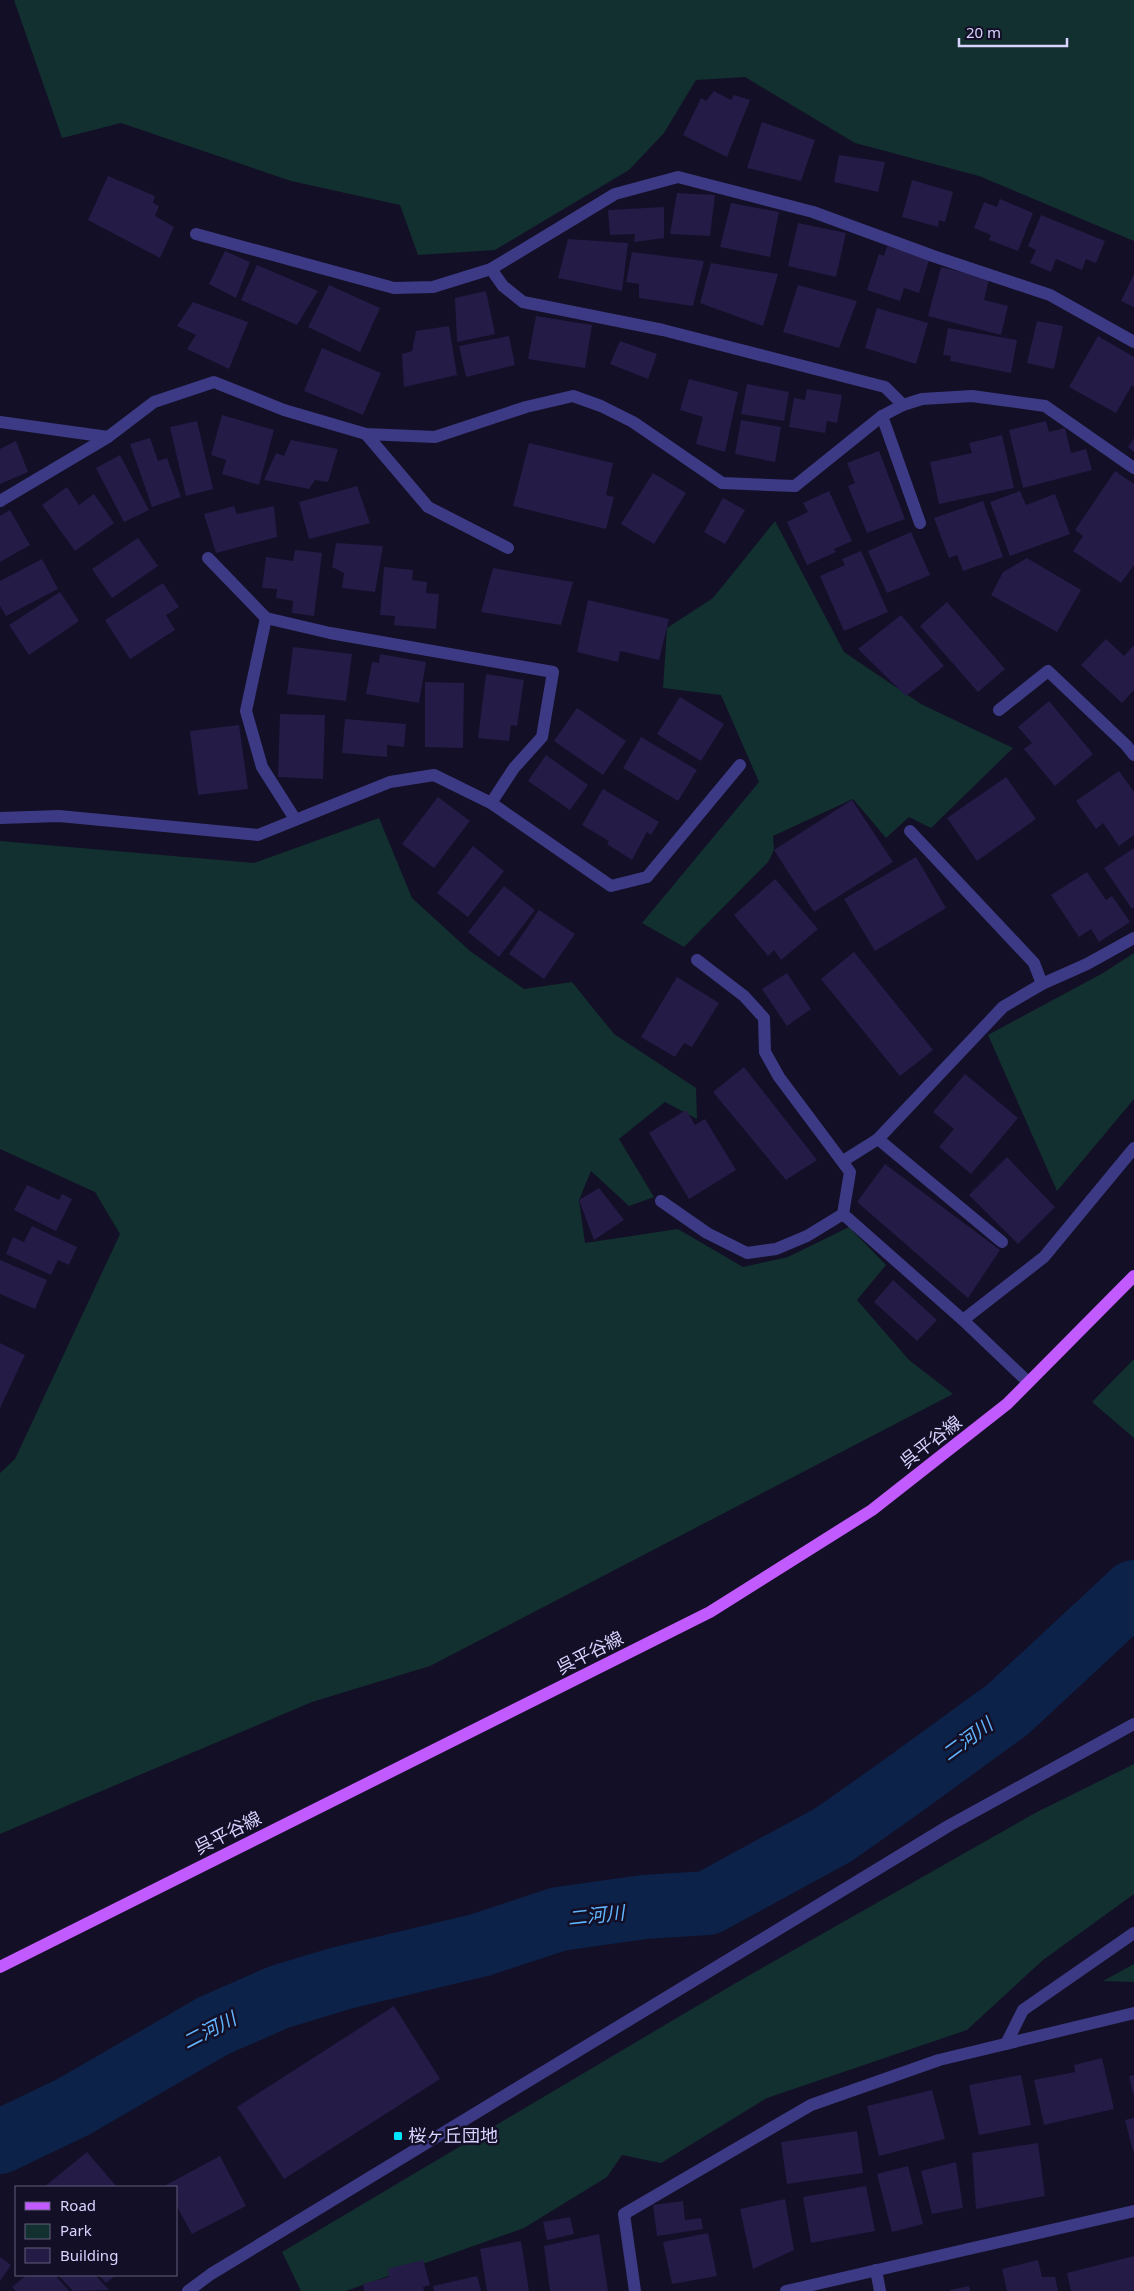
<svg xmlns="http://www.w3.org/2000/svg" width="1134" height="2291" font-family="'Noto Sans','Noto Sans JP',sans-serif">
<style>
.green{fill:#12302f}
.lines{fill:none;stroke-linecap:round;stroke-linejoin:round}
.river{stroke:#0c2248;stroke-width:64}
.building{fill:#241b47}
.minor{stroke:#3d3a85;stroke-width:12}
.major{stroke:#c25bff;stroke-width:12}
.poi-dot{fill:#00e5ff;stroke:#130f26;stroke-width:2}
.labels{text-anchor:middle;stroke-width:5;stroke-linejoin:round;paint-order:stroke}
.street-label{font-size:18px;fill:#d9d4ff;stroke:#130f26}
.poi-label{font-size:18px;fill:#d9d4ff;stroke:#130f26;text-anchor:start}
.water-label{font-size:19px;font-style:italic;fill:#62b6ff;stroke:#130f26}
</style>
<rect width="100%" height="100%" fill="#130f26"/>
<g class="green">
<polygon points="14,0 1134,0 1134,241 979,176 855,143 745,77 696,80 664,133 629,170 495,250 418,255 400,205 291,181 121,123 62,138"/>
<polygon points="775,521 844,652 921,704 1013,748 931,828 909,817 886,838 853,799 773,836 774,850 768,862 684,947 642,923 759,782 721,695 663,688 667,628 713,598"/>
<polygon points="379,818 412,898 470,951 524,989 572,982 614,1034 696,1088 697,1119 665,1102 619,1139 654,1197 629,1206 591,1171 579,1200 585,1243 678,1229 743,1267 788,1257 849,1227 886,1265 857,1300 909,1360 953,1394 430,1666 312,1702 0,1834 0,1473 15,1459 120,1234 95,1192 0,1149 0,841 254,863"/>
<polygon points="1134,953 1134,1099 1057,1191 988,1035 1103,973"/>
<polygon points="1134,1359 1134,1438 1092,1402"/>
<polygon points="1134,1764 1134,1894 1043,1960 967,2030 767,2098 661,2163 622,2155 607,2177 524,2228 346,2291 301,2291 282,2252 734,1984 1035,1813"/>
<polygon points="1134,1964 1134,1982 1103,1981"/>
</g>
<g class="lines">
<polyline class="river" points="0,2142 73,2107 213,2026 279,1997 342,1978 480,1945 559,1919 644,1907 708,1903 833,1835 901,1787 1007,1710 1134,1592"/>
</g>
<g class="building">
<polygon points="714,91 731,100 734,95 750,100 727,157 683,135 701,98 706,101"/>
<polygon points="762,122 815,140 801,181 747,168"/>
<polygon points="839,155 885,162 878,192 834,182"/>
<polygon points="108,176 155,196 153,203 159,206 155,216 174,227 160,258 88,220"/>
<polygon points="912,180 953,192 945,222 939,220 938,227 902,217"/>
<polygon points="677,193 715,195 710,236 670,234"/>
<polygon points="1000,199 1033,213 1018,251 989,240 991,235 974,228 984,202 997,207"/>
<polygon points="731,203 779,212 770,257 720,247"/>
<polygon points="664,207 664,238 634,242 635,234 610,235 608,210"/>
<polygon points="1041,215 1105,241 1096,263 1086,259 1082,270 1056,259 1051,272 1030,263 1036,250 1028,246"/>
<polygon points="798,223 846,233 836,277 788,266"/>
<polygon points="568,239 628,243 622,291 558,278"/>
<polygon points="887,246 929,260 919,293 904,288 900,301 867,290 879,254 884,256"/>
<polygon points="225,251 250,262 236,298 209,284"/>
<polygon points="632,252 704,261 693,306 639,298 639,284 626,282"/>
<polygon points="711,263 778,274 763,326 700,303"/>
<polygon points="257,265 318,291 297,325 241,300"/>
<polygon points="941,267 989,279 984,300 1008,306 1001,335 928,316"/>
<polygon points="1134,274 1134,307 1121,301"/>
<polygon points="329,285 380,308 360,352 308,327"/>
<polygon points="798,285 857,301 839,348 783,332"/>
<polygon points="486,291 495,334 457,342 455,298"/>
<polygon points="193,302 248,322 229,369 187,349 196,335 177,326"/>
<polygon points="877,308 928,323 916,364 865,348"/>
<polygon points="536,316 592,325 585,368 528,359"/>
<polygon points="1037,321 1063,326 1054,369 1027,363"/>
<polygon points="449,326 457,375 404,387 402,354 412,351 416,331"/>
<polygon points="948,328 1017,340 1011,373 950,361 951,356 943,355"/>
<polygon points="509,336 515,365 466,377 459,346"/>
<polygon points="1098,336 1134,357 1134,387 1132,385 1116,413 1069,387"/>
<polygon points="620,341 657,354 648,379 610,364"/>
<polygon points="322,348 381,373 363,415 304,391"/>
<polygon points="689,379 738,392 725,452 696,444 703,417 680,410"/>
<polygon points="747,384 789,392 784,421 741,414"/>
<polygon points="807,389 842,395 837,423 827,421 825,433 789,427 794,398 805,400"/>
<polygon points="222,415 274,430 259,485 222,474 226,460 211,455"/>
<polygon points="741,420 781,427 775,462 735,454"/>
<polygon points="197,421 213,489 186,496 170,427"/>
<polygon points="1046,421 1049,432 1065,428 1071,453 1086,449 1092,470 1023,488 1009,430"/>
<polygon points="1002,435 1014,488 939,504 930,462 972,453 969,443"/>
<polygon points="150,438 158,461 167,458 181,497 152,507 130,444"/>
<polygon points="1134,438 1134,452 1128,447"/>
<polygon points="291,440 338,449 328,482 315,480 309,489 264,480 276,453 284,456"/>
<polygon points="16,441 28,472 0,484 0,449"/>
<polygon points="529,443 613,463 606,495 614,497 606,529 513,506"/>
<polygon points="879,451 905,519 867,533 848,486 855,483 847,463"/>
<polygon points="120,455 149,510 124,522 96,468"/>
<polygon points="1115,471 1134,484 1134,565 1121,583 1073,551 1083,536 1075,530"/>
<polygon points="653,473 686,493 654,544 621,524"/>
<polygon points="357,486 370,523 309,539 299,502"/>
<polygon points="67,487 79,505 94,494 114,523 75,551 42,505"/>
<polygon points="829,491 852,541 834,549 836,552 807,565 787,522 808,512 803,503"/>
<polygon points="1020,491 1026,505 1055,494 1070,534 1010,556 990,502"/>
<polygon points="723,498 745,510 725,544 704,532"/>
<polygon points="983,501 1003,557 963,571 957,555 949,558 934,518"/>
<polygon points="234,506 237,514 274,506 277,537 216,553 204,514"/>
<polygon points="10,510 30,545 0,562 0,516"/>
<polygon points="911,532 930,575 887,593 868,551"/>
<polygon points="138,538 158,566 112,598 92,569"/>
<polygon points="336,543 383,546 375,592 342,588 344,573 332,567"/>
<polygon points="295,550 322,553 314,616 292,613 293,601 276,598 277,589 262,588 266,557 293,561"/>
<polygon points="861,551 888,612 844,631 820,576 845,565 842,559"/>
<polygon points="1027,558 1081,590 1057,632 991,595 1003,572"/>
<polygon points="42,559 58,589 6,616 0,606 0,581"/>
<polygon points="384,567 413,570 412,580 427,582 426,593 439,594 436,629 394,625 395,616 380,615"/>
<polygon points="493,568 573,582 561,625 481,612"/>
<polygon points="163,583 179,607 166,615 175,630 130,659 105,620"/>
<polygon points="60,592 79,621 29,655 9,625"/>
<polygon points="588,600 669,619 659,660 620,651 618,662 577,652"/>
<polygon points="947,602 1005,669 978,692 920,626"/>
<polygon points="901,615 944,666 906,696 858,649"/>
<polygon points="1106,639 1124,656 1134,645 1134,690 1122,703 1081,665"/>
<polygon points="293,647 352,654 346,701 287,694"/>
<polygon points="380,654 426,662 419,703 366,694 372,662 379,663"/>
<polygon points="486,674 524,680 517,726 511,725 509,741 478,738"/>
<polygon points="425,682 464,683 463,748 425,747"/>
<polygon points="680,697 724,724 701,761 657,734"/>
<polygon points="1049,701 1093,754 1055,786 1024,749 1032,743 1018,727"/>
<polygon points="577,708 626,741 603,775 554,741"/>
<polygon points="280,714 325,715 323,779 278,777"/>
<polygon points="345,719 406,724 404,747 387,745 387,757 342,753"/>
<polygon points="239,725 248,789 198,795 190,731"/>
<polygon points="641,737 697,770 678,801 623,768"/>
<polygon points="546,755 588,785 570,810 528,781"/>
<polygon points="1119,771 1134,792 1134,835 1119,846 1103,823 1096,829 1076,801"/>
<polygon points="1006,777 1036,819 977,861 947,818"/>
<polygon points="603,789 659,822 651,835 647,832 632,860 607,844 609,841 582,825"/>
<polygon points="438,797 470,821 434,868 402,844"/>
<polygon points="852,800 893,862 814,912 774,850"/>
<polygon points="473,846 504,871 468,917 437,893"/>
<polygon points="1134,848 1134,907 1132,909 1104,868"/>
<polygon points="916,857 946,908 875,951 844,899"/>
<polygon points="1087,872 1106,900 1112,896 1130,922 1099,942 1091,929 1079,937 1051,895"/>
<polygon points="775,879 818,929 781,960 774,950 768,956 734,915"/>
<polygon points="504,886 535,910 499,957 468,932"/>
<polygon points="539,910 575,934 544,979 509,954"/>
<polygon points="854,952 933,1050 900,1076 821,979"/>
<polygon points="787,973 811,1009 787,1026 762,989"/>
<polygon points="677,977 719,1003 692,1047 684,1043 675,1057 641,1037"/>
<polygon points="744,1067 817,1160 786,1180 713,1092"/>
<polygon points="965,1074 1018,1118 971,1174 939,1147 954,1129 933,1112"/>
<polygon points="686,1110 695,1125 705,1119 736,1170 689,1199 649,1133"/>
<polygon points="1007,1157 1055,1207 1018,1244 969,1195"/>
<polygon points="885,1164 1000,1250 968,1298 857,1202"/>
<polygon points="27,1185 59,1200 62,1194 72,1199 56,1231 14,1210"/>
<polygon points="599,1188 624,1220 594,1240 579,1200"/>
<polygon points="32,1226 77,1247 69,1265 58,1260 51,1275 6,1254 13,1237 24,1242"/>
<polygon points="0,1260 47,1280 35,1309 0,1294"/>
<polygon points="893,1280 937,1320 917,1341 874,1302"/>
<polygon points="0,1343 25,1355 0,1408"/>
<polygon points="394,2006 440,2079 284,2179 237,2107"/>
<polygon points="1102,2058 1114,2109 1044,2125 1034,2080 1075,2072 1074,2065"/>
<polygon points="1021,2075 1031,2125 979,2135 969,2085"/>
<polygon points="1134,2075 1134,2094 1133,2094 1129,2076"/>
<polygon points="932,2090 945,2139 879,2156 867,2106"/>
<polygon points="1134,2118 1134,2151 1133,2151 1125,2120"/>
<polygon points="857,2131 863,2173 787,2184 781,2142"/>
<polygon points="1038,2143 1045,2196 976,2209 972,2153"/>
<polygon points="87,2152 117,2187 44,2187"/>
<polygon points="220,2156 246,2206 192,2234 176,2205 176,2187 167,2187 166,2185"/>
<polygon points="956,2162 963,2208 932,2214 921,2171"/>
<polygon points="908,2166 923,2224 892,2232 877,2174"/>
<polygon points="866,2186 875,2231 811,2243 803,2197"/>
<polygon points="785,2199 794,2250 753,2269 740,2209"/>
<polygon points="683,2201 685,2220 701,2218 703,2229 657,2236 653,2205"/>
<polygon points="570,2217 574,2234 547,2240 543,2222"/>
<polygon points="708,2233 717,2276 672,2284 663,2242"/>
<polygon points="599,2234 608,2291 550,2291 544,2246"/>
<polygon points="521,2241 529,2291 487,2291 480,2249"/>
<polygon points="1134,2256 1134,2291 1071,2291 1067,2273"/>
<polygon points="0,2257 11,2265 0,2281"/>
<polygon points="423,2260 430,2285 423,2287 424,2291 364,2291 363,2284 389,2277 388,2269"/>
<polygon points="1038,2260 1042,2277 1055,2277 1058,2291 1007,2291 1002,2269"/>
<polygon points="27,2275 55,2275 69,2291 16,2291 12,2287"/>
<polygon points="58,2275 95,2275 109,2290 73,2291"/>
<polygon points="99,2275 116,2275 106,2283"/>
<polygon points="477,2276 481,2291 434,2291 433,2286"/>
<polygon points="969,2286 970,2291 950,2291 950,2290"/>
</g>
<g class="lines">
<g class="minor">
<polyline points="196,234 394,288 433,287 491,269 615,194 678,177 813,212 933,256 1050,295 1134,342"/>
<polyline points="491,269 503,286 523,302 663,330 885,387 903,405"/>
<polyline points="882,416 920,523"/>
<polyline points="0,422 108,437"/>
<polyline points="366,434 428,507 508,548"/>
<polyline points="0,501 108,437 154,402 214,382 284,410 366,434 435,437 526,407 573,396 601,406 633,422 722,483 795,486 882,416 903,405 922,399 972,396 1045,406 1134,468"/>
<polyline points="208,558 266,618"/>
<polyline points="999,710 1048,671 1126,745 1134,755"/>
<polyline points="0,818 59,816 258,835 390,782 434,775 491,803 611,886 647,877 740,765"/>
<polyline points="295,819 262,767 246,711 266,618 330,633 553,672 542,737 514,768 491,803"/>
<polyline points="910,831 1034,963 1042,984"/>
<polyline points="878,1139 1003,1007 1042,984 1087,964 1134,938"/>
<polyline points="843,1161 878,1139 1002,1242"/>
<polyline points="661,1201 707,1233 747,1253 776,1249 807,1236 843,1214 850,1172 779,1077 765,1052 764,1018 744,996 697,960"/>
<polyline points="843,1214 963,1320 1028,1382"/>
<polyline points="963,1320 1044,1257 1134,1148"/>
<polyline points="1006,2044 1023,2010 1134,1933"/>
<polyline points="876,2270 880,2291"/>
<polyline points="188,2291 211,2274 950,1825 1134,1724"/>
<polyline points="635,2291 624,2214 811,2105 939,2060 1134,2013"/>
<polyline points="786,2291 1134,2211"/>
</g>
<polyline class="major" points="0,1967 710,1612 872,1510 1007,1404 1134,1276"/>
</g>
<rect class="poi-dot" x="393" y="2131" width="10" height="10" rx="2.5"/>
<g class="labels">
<g class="street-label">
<text transform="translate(931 1442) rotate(-38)" y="6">呉平谷線</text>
<text transform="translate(590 1653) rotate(-27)" y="6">呉平谷線</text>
<text transform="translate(228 1833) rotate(-27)" y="6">呉平谷線</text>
</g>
<g class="poi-label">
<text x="408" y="2142">桜ヶ丘団地</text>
</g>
<g class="water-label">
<text transform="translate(967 1739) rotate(-36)" y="7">二河川</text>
<text transform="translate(596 1915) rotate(-6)" y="7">二河川</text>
<text transform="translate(209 2030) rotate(-27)" y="7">二河川</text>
</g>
</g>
<rect x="15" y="2186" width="162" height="90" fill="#130f26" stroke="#625e7d"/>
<rect x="25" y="2202" width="25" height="8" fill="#c25bff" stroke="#625e7d"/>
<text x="60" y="2211" font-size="15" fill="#d9d4ff">Road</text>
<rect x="25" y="2224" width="25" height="15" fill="#12302f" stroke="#625e7d"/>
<text x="60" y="2236" font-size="15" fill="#d9d4ff">Park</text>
<rect x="25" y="2248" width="25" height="15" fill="#241b47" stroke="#625e7d"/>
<text x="60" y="2261" font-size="15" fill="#d9d4ff">Building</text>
<path d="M959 38v8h108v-8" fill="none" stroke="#d9d4ff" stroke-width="2.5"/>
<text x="966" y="38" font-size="15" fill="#d9d4ff" stroke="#130f26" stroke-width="4" paint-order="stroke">20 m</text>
</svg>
